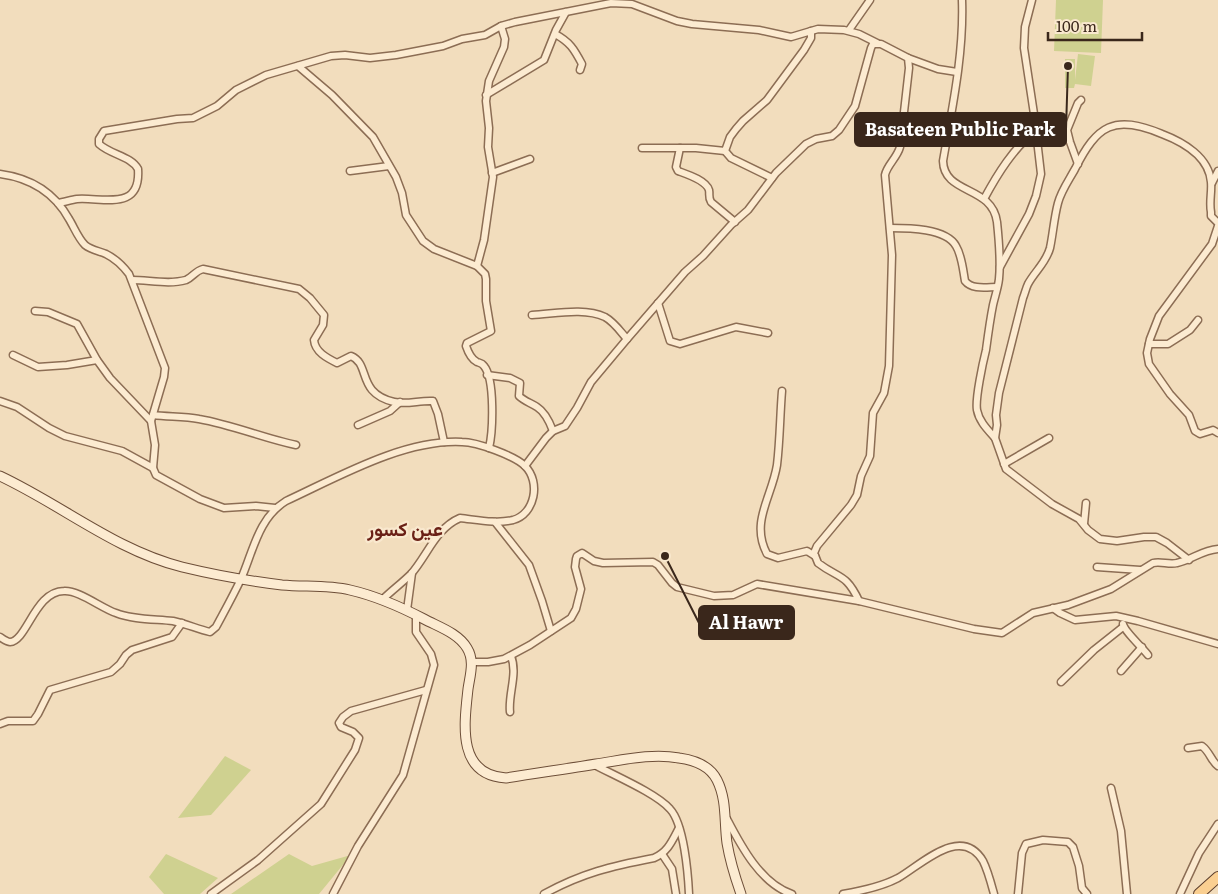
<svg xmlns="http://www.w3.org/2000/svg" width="1218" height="894" font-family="Literata,Vazirmatn,serif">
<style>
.green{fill:#cfd190}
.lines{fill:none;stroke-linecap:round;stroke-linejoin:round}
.street-casing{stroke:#8c6d54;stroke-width:9}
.secondary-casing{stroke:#6d4e38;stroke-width:11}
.primary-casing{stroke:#593b2a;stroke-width:12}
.street{stroke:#fcebd1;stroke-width:6}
.secondary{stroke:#fcebd1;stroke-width:9}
.primary{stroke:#facf91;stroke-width:10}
.labels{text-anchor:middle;stroke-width:4.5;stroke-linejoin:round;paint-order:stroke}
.quarter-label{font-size:19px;font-weight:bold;fill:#6a2016;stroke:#f9e8ce}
.leader{fill:none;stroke:#3a271b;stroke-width:2}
.callout-dot{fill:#3a271b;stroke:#f9e8ce;stroke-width:2}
.callout{fill:#3a271b;stroke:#3a271b;stroke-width:2}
.callout-label{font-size:18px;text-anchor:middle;font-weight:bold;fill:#fff}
</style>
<rect width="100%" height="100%" fill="#f2ddbd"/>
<g class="green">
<polygon points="1056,0 1103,0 1101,53 1054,51"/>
<polygon points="1078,54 1095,56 1091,86 1075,84 1074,88 1065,88 1065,59 1075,59 1075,80"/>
<polygon points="225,756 251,770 211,815 178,818"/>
<polygon points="166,854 218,878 200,894 164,894 149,877"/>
<polygon points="289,854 312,866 351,855 319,894 231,894"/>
</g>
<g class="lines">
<defs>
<g id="street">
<path d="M962,0C964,54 952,109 943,161C944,195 992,185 997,222C999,241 1001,260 999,279C998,288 995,296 993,305C990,320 988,335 986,350C983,362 975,399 977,410C979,421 987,429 995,438"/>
<polyline points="849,30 870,0"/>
<path d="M555,34C570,42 574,49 582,64L580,70"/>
<polyline points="908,58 938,69 957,72"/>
<path d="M298,66L332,95L373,137L396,177L402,193L406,215L423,241L434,249L477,266L485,274L486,279V301L491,331L467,343L466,346C468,352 471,359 477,362C480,363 482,363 484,366C495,379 493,431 489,448"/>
<polyline points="486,95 544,60 556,30 566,12"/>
<polyline points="642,148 680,148"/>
<path d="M725,151L696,148H680L676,167L678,171C686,174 706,180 709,190C710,195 708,197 711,202L735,222"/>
<polyline points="1078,164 1070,142 1067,130 1078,103 1081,100"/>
<polyline points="350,171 389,166"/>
<polyline points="492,173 530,159"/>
<path d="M0,174C30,178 54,192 69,219C74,227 78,238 85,245C91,250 99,251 106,254C116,259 123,266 129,274L165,368L164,377L151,421L155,445L153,468L156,475L200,499L224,508L256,506L275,508"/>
<polyline points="772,178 731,158 725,151 730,137 736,129 743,121 767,100 804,50 811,38 811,31"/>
<polyline points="1212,183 1218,171"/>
<path d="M984,199C998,173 1013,149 1036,130"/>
<path d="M58,203C64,202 71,200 77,199C103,197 141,212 138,169C131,156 111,155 99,144V139L104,131L177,119L193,118L217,106L236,90L266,75L331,56L345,55L370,58L396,55L443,46L462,39L485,35L501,26L515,22L611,3L632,4L677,21L692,24L759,30L791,37L818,29L844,30L859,34L877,43"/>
<polyline points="1218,226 1212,244 1159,316 1150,339 1147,353 1149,364 1170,394 1189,415 1195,431 1200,434 1213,430 1218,433"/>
<path d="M890,228C908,228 946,228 956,246C962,256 963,270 965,281C972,290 987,287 997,287"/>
<polyline points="477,266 484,240 493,177 488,147 489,128 486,101 489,81 504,47 505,39 501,26"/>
<polyline points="1000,267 1029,214 1036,196 1041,174 1034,114 1024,48 1025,27 1032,0"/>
<path d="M132,280C149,280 169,285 186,280C193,277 195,271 203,269L299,289L310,298L324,315L323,325L314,340C315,352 327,358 337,363L351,356C371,364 356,393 394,402C407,405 420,400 433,401L438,414L444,442"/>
<polyline points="658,303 670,341 680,344 736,327 768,333"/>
<polyline points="35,311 48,312 77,324 97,360 110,378 151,421"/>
<path d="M532,315C554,314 584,307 605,317C614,322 620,331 627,339"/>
<polyline points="1149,344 1168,344 1190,330 1198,320"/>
<polyline points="13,355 38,367 67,365 97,360"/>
<path d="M487,375L510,378L520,383L519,396C524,401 531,403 537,407C545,412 550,423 553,431"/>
<path d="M782,391C780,415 780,440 777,465C772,497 750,522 767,554L778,558L807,551L815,556"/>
<polyline points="0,401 17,407 49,428 65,436 122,451 153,468"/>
<path d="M153,415C168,417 184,416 199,419C233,425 263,438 296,445"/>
<polyline points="358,425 390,411 400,402"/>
<polyline points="1004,464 1049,438"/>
<polyline points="495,522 529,565 542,601 551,631"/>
<polyline points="1084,524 1086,503"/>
<path d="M1189,560L1167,543L1156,537H1144L1117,541L1100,539L1088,530L1079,519L1052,504L1006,469L995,438L997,425L996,415L999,393L1023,298C1025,293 1026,288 1028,284C1035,271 1046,263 1050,248C1053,234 1054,218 1058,203C1061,191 1069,180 1075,169C1097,125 1114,114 1162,134C1183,142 1209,157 1211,182C1212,192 1209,202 1211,212V216L1218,223"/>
<polyline points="1097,567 1140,570"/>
<path d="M859,601L974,629L1002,633L1033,613L1068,605L1111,589L1153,563C1161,561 1169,565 1177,563C1192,560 1202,550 1218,549"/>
<polyline points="1053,608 1060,613 1075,620 1116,616 1138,621 1218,644"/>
<polyline points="407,610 412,573"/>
<path d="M1123,624C1124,631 1142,647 1148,655"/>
<path d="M0,637C3,639 7,642 10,642C27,641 35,591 64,591C79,590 101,608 116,613C134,620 155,619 173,621C186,624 198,629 210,632L216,627C224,612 233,596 241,579C253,552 258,518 286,501C338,477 404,439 462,442C477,442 515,456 525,466C541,482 535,514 513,520C496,524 478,520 460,518C436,528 427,556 411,574C402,583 391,591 382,600"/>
<path d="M472,662H488L504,659L530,645L571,618L576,609L581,589L575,567L576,559L577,556L582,553L594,561L603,563L653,562L658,565L672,583L677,587L714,596L733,595L757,584L859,601C846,573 839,579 818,563L814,553L817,546L851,505L857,495L861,476L870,456L873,413L884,393L889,366L892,255L885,175C887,165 897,158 900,147L909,68L908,58L881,44H873L871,48L855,106L839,130L832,136L816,139L806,144L776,173L748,210L731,225L703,256L685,272L627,339L591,382L577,408L565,426L553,431L546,438L525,466"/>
<polyline points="1121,671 1142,647"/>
<polyline points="1061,682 1094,650 1123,627"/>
<path d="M510,712C508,694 518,674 511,656"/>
<polyline points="0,724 8,721 33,721 38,714 50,690 111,672 120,664 126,655 132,650 172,637 182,623"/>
<path d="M1188,748L1202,746C1210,752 1211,761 1218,766"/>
<path d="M593,764C613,775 656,793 670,809C684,824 688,873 689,894"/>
<polyline points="1111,788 1121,831 1127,894"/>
<path d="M727,819C741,846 761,884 792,894"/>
<polyline points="662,854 672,869 676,894"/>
<polyline points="211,894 258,860 321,804 355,750 359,738 353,732 341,727 339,723 343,717 351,711 426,690"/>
<polyline points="333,894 358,846 403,775 434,665 431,654 416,632 416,615"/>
<path d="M544,894C582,873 612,866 654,858C668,852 672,841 679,828"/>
<path d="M843,894C861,891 881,887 898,878C921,865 961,824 983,861C988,871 991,883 994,894"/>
<polyline points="1018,894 1022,853 1026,844 1043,840 1068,842 1073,847 1079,866 1082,888 1087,894"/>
<polyline points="1180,894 1199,853 1218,824"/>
</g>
<path id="secondary" d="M0,476C62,505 115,550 182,567C215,575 249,581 282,585C305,587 328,585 350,590C376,596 401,607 424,619C439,627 458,633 467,648C475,661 470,675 468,689C464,725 457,775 506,778C536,773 566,769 596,764C623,760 652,753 679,758C694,760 710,766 717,780C727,800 724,821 727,843C730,861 735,877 741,894"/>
<polyline id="primary" points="1199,894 1218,877"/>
</defs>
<use href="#street" class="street-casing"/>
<use href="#secondary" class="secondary-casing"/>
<use href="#primary" class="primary-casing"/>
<use href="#street" class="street"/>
<use href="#secondary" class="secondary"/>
<use href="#primary" class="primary"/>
</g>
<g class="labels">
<g class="quarter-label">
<text x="405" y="536">عين كسور</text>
</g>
</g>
<path class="leader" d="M1068 66L1066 129M665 556L699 623"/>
<g class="callout-dot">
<circle cx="1068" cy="66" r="5"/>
<circle cx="665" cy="556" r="5"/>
</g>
<g class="callout">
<rect x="855" y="113" width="211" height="33" rx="5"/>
<rect x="699" y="606" width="95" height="33" rx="5"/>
</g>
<g class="callout-label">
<text x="960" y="136">Basateen Public Park</text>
<text x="746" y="629">Al Hawr</text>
</g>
<path d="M1048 32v8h94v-8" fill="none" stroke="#3a271b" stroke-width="2.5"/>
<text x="1056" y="32" font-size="15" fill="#3a271b" stroke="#f9e8ce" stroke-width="4" paint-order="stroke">100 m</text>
</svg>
